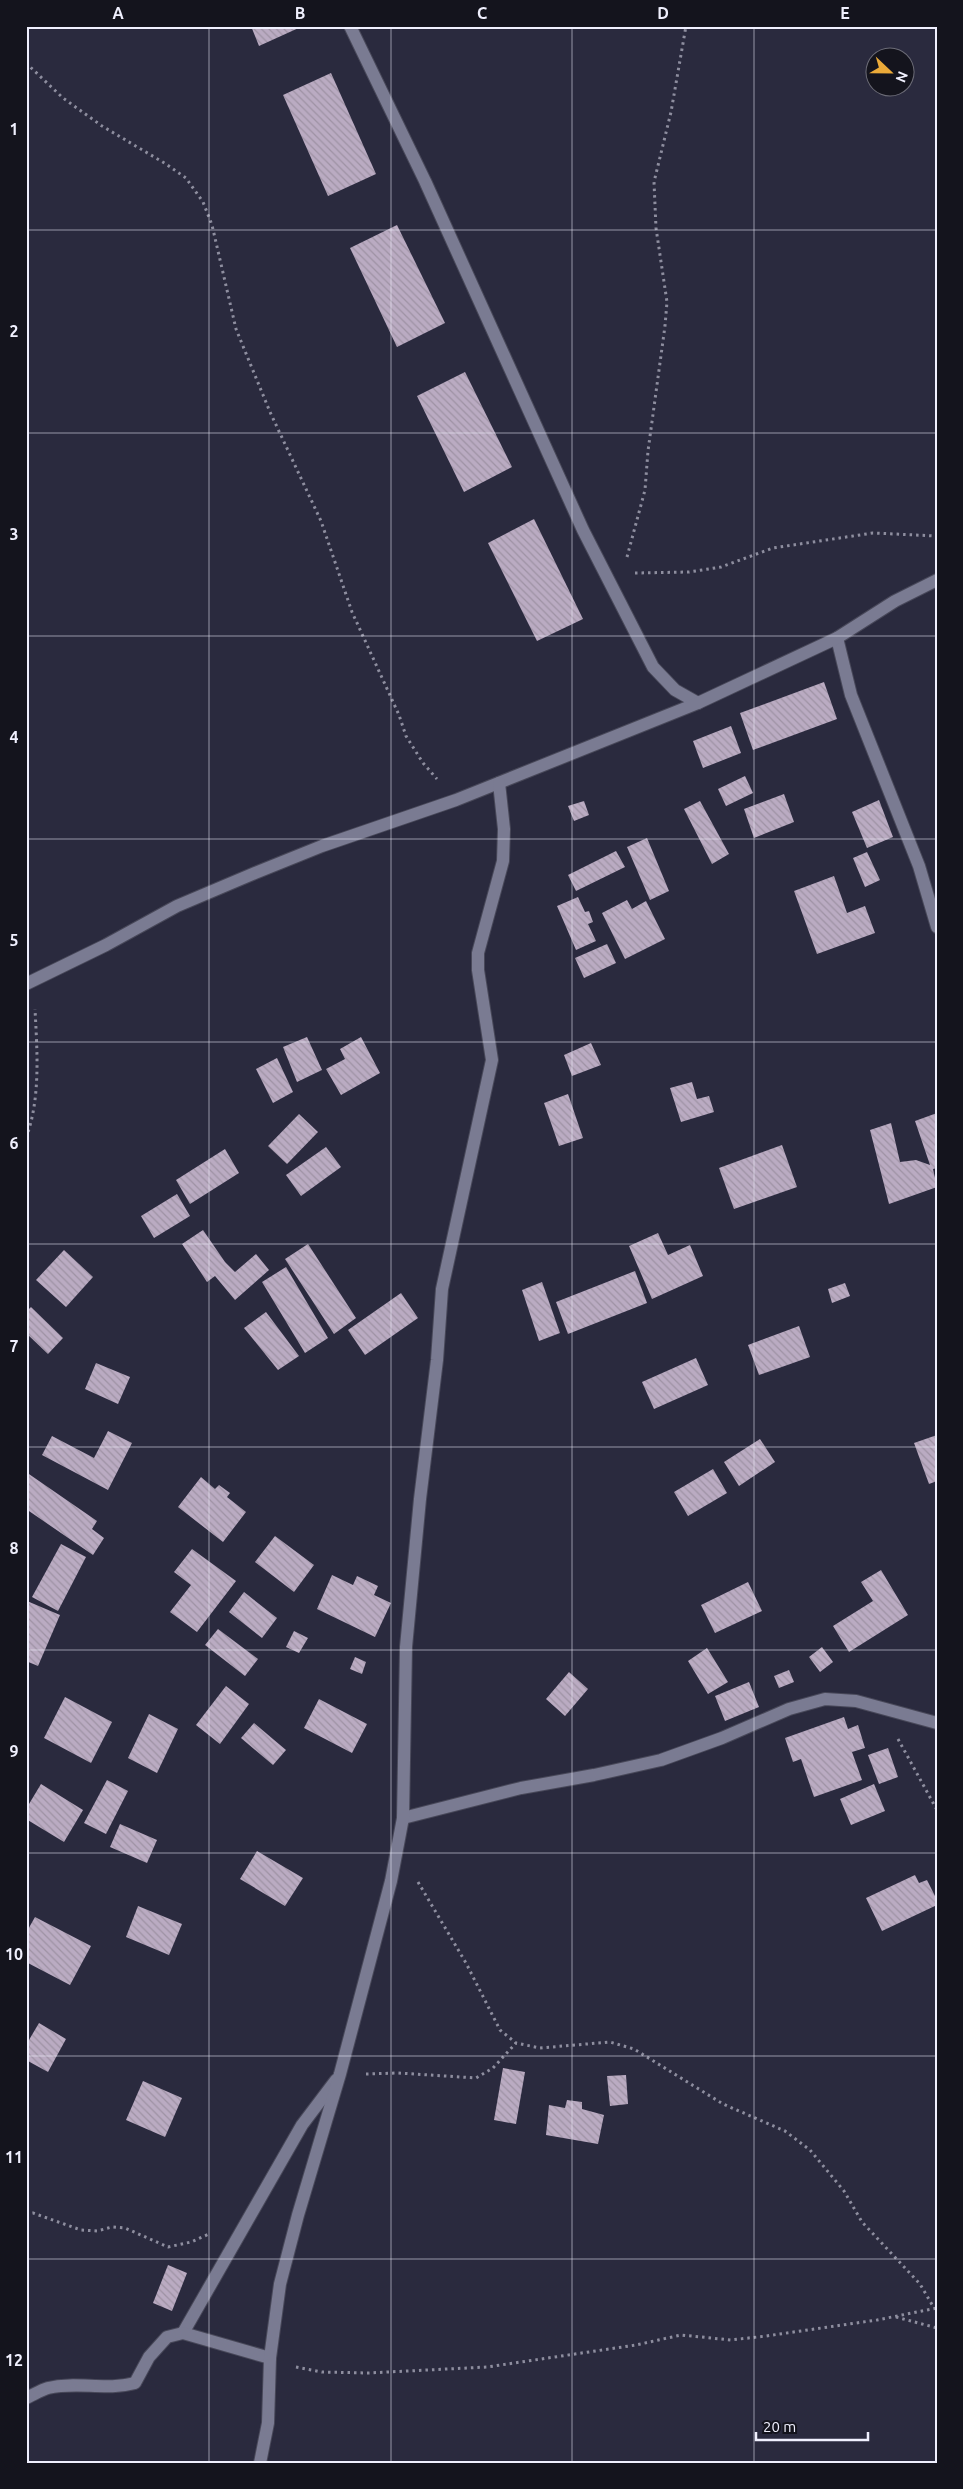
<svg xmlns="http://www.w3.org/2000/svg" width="963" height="2489" font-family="Ubuntu,sans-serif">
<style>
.building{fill:url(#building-back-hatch)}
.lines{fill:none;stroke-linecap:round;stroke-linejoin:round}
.street-casing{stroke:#484859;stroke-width:14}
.path{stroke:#8e8e9f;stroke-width:3;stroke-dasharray:2.5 4;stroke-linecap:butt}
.street{stroke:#7a7b92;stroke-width:12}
.grid{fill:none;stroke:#f0f0fe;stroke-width:1;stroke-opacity:0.55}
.neatline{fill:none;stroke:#f0f0fe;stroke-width:2}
.grid-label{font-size:16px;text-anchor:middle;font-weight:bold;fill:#f0f0fe}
</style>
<defs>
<pattern id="building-back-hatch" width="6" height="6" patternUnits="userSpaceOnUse" patternTransform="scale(1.25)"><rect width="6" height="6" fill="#baabc2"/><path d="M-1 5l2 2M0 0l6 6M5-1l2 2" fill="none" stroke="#9e92a4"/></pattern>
</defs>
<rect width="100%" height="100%" fill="#2a2a3e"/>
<g class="building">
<polygon points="251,26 303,26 259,46"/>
<polygon points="331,73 376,174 328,196 283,95"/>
<polygon points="397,225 445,323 397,347 350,248"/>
<polygon points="465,372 512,467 464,492 417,396"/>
<polygon points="534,519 583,619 537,641 488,543"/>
<polygon points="824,682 837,719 753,750 740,713"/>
<polygon points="731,726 741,753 703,768 693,741"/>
<polygon points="745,776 753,793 726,806 718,789"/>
<polygon points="784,794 794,822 754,838 744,809"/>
<polygon points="879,800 893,837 867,848 852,812"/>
<polygon points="584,801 589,815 574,821 568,806"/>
<polygon points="700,801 729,854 712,864 684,809"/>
<polygon points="647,838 669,891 650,900 627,847"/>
<polygon points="616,851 625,867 576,891 568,875"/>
<polygon points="867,852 880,880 865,887 853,858"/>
<polygon points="834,876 847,913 865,906 875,933 817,954 794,891"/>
<polygon points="578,897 585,912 589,911 593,922 588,924 596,941 576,950 557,906"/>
<polygon points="627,900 632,909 646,901 665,939 625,959 602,913"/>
<polygon points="607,944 616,963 584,978 575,958"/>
<polygon points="307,1037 322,1070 297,1082 283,1047"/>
<polygon points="361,1037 380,1073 341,1095 326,1069 345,1059 340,1049"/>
<polygon points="591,1043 601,1065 572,1076 564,1055"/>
<polygon points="277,1058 293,1092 273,1103 256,1069"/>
<polygon points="692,1082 697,1099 709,1096 714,1112 681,1122 670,1088"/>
<polygon points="568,1094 583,1138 559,1146 544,1103"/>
<polygon points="937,1113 937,1168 933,1169 937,1187 889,1204 870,1130 891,1123 900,1162 916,1160 930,1165 915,1121"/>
<polygon points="299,1114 318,1132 287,1164 268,1146"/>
<polygon points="782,1145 797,1187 734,1209 719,1168"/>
<polygon points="326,1147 341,1167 301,1196 286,1175"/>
<polygon points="225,1149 239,1173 190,1204 176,1180"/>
<polygon points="177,1194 190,1216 154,1238 141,1216"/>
<polygon points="203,1230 225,1262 235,1272 256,1254 269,1270 235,1300 215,1276 207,1282 182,1244"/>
<polygon points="658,1233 668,1255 690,1245 703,1276 652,1299 629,1246"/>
<polygon points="308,1244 356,1318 334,1334 285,1259"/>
<polygon points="64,1250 93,1277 66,1307 36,1280"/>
<polygon points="286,1267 328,1338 305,1353 262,1282"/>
<polygon points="635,1271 647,1303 568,1334 556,1302"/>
<polygon points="542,1282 560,1333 539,1341 522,1290"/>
<polygon points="845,1283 850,1296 832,1303 828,1289"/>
<polygon points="401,1293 418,1318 365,1355 348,1330"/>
<polygon points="31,1307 63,1338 48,1354 26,1333 26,1312"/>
<polygon points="266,1312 299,1356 278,1370 244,1328"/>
<polygon points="799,1326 810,1357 759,1375 748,1345"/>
<polygon points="696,1358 708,1385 654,1409 642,1382"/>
<polygon points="96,1363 130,1377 118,1404 85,1389"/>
<polygon points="108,1431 132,1443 108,1490 42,1455 52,1436 94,1458"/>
<polygon points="937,1435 937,1481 929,1484 914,1443"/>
<polygon points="760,1439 775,1462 739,1486 724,1462"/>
<polygon points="713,1469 727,1493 688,1516 674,1492"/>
<polygon points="26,1472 97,1521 92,1529 104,1538 93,1555 26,1509"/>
<polygon points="201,1477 215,1489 219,1485 230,1493 227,1497 246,1512 223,1542 178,1507"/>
<polygon points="275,1536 314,1565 294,1592 255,1562"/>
<polygon points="61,1544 86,1557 58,1611 32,1597"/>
<polygon points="192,1549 236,1581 197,1632 170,1612 191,1585 174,1572"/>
<polygon points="881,1570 908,1615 849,1652 833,1626 873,1601 861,1582"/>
<polygon points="332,1575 353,1585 357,1576 378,1586 374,1595 391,1603 375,1637 317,1609"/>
<polygon points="748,1582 762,1611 715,1633 701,1605"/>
<polygon points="244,1592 277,1618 262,1638 229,1612"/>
<polygon points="27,1601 60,1615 38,1666 26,1661"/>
<polygon points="218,1629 258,1659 245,1676 205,1645"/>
<polygon points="294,1631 308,1638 299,1653 286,1647"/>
<polygon points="822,1647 833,1662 820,1672 809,1657"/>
<polygon points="707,1648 728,1682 708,1694 688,1661"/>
<polygon points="355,1657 366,1662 362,1674 350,1669"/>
<polygon points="789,1670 794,1682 779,1688 774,1676"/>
<polygon points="569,1672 588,1689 565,1716 546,1699"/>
<polygon points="749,1682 759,1707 725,1721 715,1696"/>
<polygon points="226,1686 249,1704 220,1744 196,1725"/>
<polygon points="65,1697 112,1722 91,1763 44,1738"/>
<polygon points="319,1699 367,1724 352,1753 304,1728"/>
<polygon points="149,1714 178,1729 157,1773 128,1758"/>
<polygon points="844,1717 848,1729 858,1725 865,1748 852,1752 862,1780 814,1797 801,1759 793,1762 785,1738"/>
<polygon points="254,1723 286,1750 273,1765 241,1738"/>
<polygon points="888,1748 898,1777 879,1784 868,1755"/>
<polygon points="107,1780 128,1791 106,1834 84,1823"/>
<polygon points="41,1784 83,1810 64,1842 26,1819 26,1809"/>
<polygon points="874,1784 885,1811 851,1825 840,1799"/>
<polygon points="120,1824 157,1840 147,1863 110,1847"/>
<polygon points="257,1851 303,1878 285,1906 240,1879"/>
<polygon points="915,1875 919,1883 927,1880 937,1900 937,1905 882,1931 866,1898"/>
<polygon points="138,1906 182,1924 169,1955 126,1937"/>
<polygon points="35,1917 91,1946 70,1985 26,1962 26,1933"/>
<polygon points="39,2023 66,2039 48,2072 26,2060 26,2045"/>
<polygon points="503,2068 525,2072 516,2124 494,2120"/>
<polygon points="626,2075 628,2104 610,2106 607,2076"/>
<polygon points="143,2081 182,2098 165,2137 126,2120"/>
<polygon points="567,2100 582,2102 582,2109 604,2115 598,2144 546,2135 549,2105 565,2108"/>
<polygon points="168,2265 187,2273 172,2311 153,2303"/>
</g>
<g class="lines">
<defs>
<g id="street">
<polyline points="350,26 425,181 583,530 653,667 675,690 698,703"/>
<polyline points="837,638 851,695 919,866 937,927"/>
<polyline points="26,984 106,945 177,906 255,873 322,846 456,800 698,703 837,638 895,601 937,580"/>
<polyline points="403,1818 521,1788 594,1775 661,1760 722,1738 789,1709 825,1699 856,1701 937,1723"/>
<polyline points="183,2333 302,2125 336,2080"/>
<path d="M26,2398C33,2395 41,2390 48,2388C77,2381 106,2391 135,2383L149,2357L167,2337L183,2333L270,2358"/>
<polyline points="260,2463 268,2423 270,2358 280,2284 298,2215 340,2074 391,1881 403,1818 406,1647 420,1499 437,1360 442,1289 492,1060 478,970 478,953 503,861 504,829 499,783"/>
</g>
</defs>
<use href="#street" class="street-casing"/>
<g class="path">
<polyline points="26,63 63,98 102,126 166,164 186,178 203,202 212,225 236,329 270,412 321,521 352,612 399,715 406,736 423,763 437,779"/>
<polyline points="627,557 645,490 648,451 665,326 667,302 656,228 654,182 671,112 686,26"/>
<polyline points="635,573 689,572 721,567 773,548 873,533 937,536"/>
<path d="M26,1138C41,1098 37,1050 35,1009"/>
<polyline points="898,1739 937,1810"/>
<polyline points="418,1882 466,1963 500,2030 516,2043 540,2048 610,2042 634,2049 723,2104 785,2131 810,2150 844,2191 862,2222 920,2284 934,2308"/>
<polyline points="366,2074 398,2073 476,2078 493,2068 516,2043"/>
<polyline points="26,2214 33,2213 81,2230 97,2231 112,2227 125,2228 168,2247 191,2242 209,2234"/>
<polyline points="896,2317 937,2328"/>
<polyline points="296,2367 322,2372 368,2373 487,2367 636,2345 681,2335 731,2340 766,2336 877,2320 937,2308"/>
</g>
<use href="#street" class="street"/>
</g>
<path class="grid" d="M209,26V2463M391,26V2463M572,26V2463M754,26V2463M26,230H937M26,433H937M26,636H937M26,839H937M26,1042H937M26,1244H937M26,1447H937M26,1650H937M26,1853H937M26,2056H937M26,2259H937"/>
<rect width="963" height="2489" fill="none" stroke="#14141d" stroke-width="55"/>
<g transform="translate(890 72) rotate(112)"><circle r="24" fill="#14141d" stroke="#6c6c77"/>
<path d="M0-4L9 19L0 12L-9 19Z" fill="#ebaa39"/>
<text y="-8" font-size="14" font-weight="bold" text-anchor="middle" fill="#f0f0fe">N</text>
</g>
<path d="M756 2432v8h112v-8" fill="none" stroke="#f0f0fe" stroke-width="2.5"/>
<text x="763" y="2432" font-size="15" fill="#f0f0fe" stroke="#14141d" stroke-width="4" paint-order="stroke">20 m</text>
<rect x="28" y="28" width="908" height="2434" class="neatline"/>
<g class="grid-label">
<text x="118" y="19">A</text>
<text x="300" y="19">B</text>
<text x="482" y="19">C</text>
<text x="663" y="19">D</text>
<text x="845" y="19">E</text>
<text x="14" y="135">1</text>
<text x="14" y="337">2</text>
<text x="14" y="540">3</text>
<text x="14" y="743">4</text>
<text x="14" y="946">5</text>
<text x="14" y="1149">6</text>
<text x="14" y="1352">7</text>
<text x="14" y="1554">8</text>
<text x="14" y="1757">9</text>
<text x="14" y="1960">10</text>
<text x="14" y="2163">11</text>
<text x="14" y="2366">12</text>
</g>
</svg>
